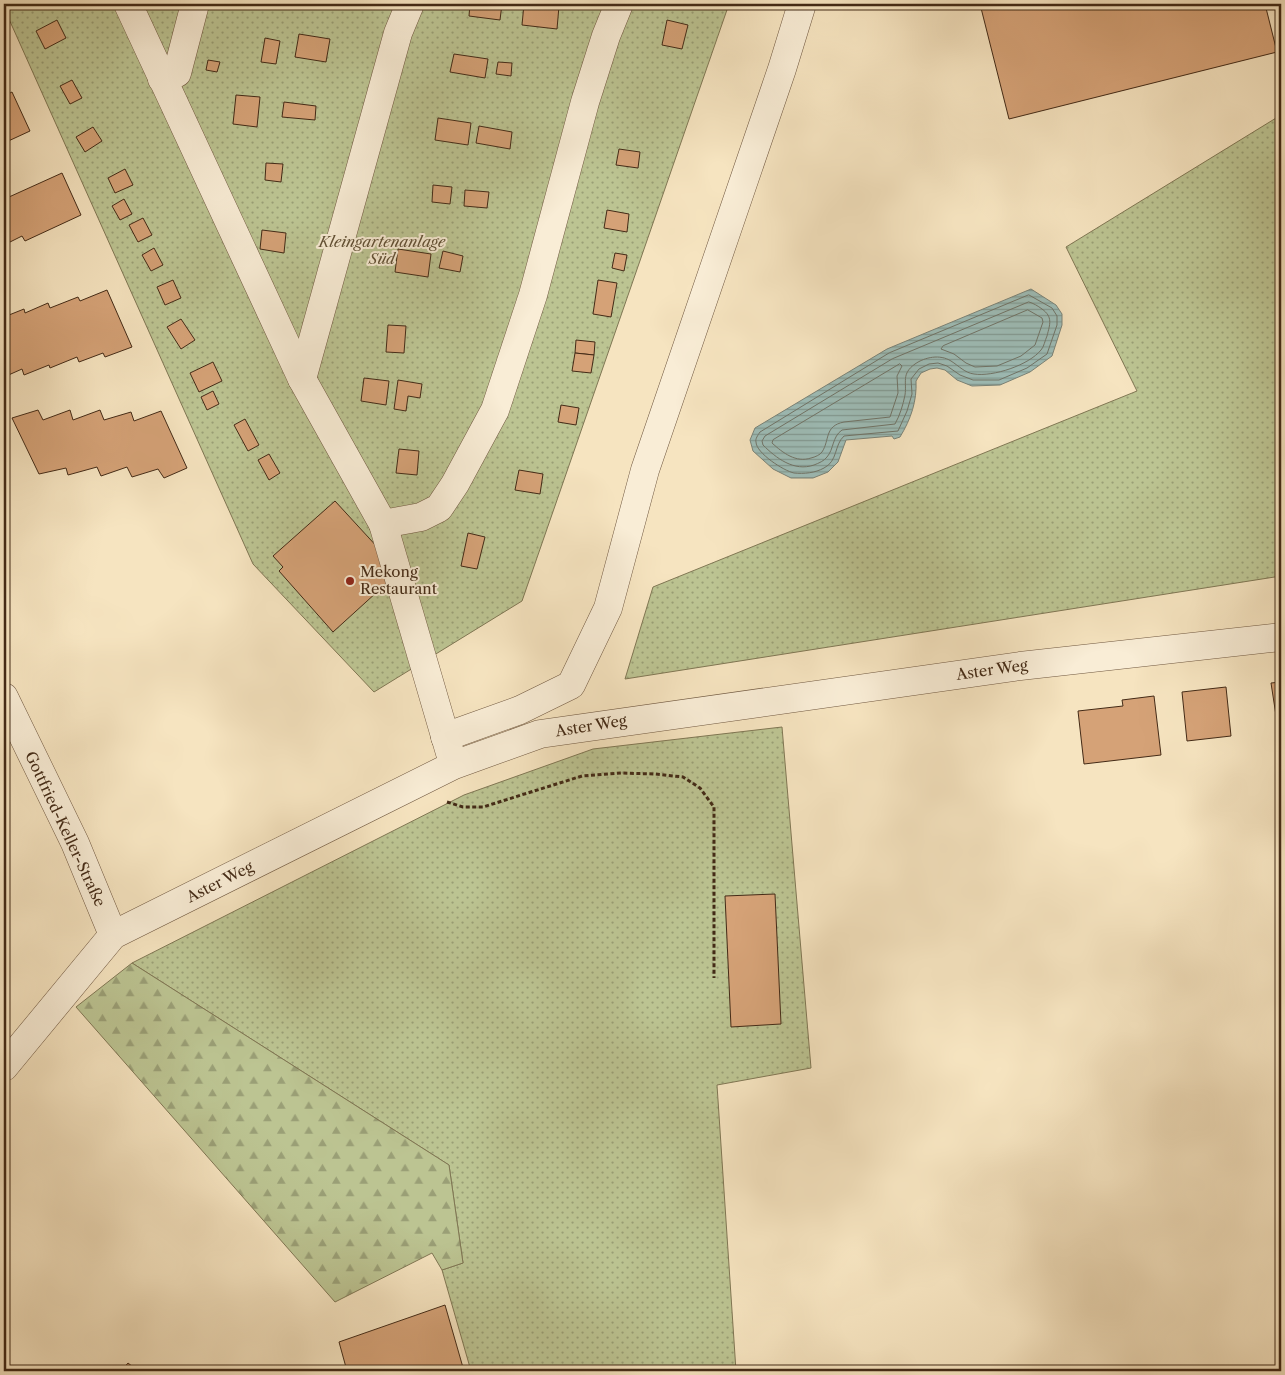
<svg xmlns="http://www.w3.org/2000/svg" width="1285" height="1375" font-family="'Libre Caslon Text',serif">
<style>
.grass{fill:url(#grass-dots);stroke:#807754}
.forest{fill:url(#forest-firs);stroke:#807754}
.water{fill:url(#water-rules);stroke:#7a8378}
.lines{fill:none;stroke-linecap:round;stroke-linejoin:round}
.shore{stroke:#707468;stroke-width:1}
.building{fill:#d5a277;stroke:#432a16}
.minor-casing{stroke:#705840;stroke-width:29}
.path{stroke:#432a16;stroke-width:3;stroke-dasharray:4 2.5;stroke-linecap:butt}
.minor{stroke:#f9edd6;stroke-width:28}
.poi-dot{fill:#8f2418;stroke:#f9edd6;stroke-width:2}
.labels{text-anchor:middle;stroke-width:4;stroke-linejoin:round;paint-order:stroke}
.park-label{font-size:15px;font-style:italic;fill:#615035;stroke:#f9edd6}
.poi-label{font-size:15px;fill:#432a16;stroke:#f9edd6;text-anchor:start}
.street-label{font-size:15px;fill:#432a16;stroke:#f9edd6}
</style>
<defs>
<pattern id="grass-dots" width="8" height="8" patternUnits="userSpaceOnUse" patternTransform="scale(1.25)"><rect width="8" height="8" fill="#bcc492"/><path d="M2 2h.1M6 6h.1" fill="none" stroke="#9a9f76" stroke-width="1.8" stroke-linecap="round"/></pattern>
<pattern id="forest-firs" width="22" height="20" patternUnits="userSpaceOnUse" patternTransform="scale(1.25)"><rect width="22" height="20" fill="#bcc492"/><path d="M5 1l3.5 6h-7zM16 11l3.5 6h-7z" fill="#9a9f76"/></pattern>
<pattern id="water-rules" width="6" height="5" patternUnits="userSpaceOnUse" patternTransform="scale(1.25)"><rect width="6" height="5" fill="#9ebeb9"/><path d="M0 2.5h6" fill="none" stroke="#829b95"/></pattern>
</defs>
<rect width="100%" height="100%" fill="#f6e4c0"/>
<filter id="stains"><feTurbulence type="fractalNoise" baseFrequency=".004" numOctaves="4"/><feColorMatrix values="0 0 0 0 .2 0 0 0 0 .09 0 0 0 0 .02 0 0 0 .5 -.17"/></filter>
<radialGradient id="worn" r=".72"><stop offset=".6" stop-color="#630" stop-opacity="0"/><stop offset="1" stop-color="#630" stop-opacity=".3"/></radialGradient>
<g class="grass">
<polygon points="4,4 729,4 522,601 374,692 253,564 4,8"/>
<polygon points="1281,115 1281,576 625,679 653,587 1137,391 1066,247"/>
<polygon points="782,727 811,1068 717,1085 736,1371 471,1371 442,1270 463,1263 449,1165 132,963 464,795 593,749"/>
</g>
<polygon class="forest" points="132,963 449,1165 463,1263 442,1270 432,1253 335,1302 76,1007"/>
<path class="water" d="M1031,289L1056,305L1062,314V325L1052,356L1030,372L1000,385L972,386L957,380L945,370L937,368L930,369L921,373L916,381C917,401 911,419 900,437L894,439L892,436L846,440L838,462L828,472L813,478H791L773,469L753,451L750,440L755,428L887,349Z"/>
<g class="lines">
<g class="shore">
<path d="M1029,295L1052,308L1057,316V325L1047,354L1027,368L999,380H973L960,375L947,366L938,363L929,364L919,369L911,379L912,394L907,411L898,431L844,436C834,445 838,461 824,468C815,473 804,474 794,473C784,471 756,453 756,442C755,439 758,435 760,432L889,353Z"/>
<path d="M1029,302C1033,303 1038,306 1042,309C1053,317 1050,324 1047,336C1045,340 1044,347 1041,350C1029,365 993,377 974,374C965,373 959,366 951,361C940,354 925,357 915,364C901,374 907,382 905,395C903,405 900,415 895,424L842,430C832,437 834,449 827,457C824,461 819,463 814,465C794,472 776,458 763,445L762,441L765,436L892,359Z"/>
<polygon points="1028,310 1042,318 1043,322 1035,345 1021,356 997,366 975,367 966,363 954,354 941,349 943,346"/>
<path d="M900,364L902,366L897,376L898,393L890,417L844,422C824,426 830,440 822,452C820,455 815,457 811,458C796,463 783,453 772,443L773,440Z"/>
</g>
</g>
<g class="building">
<polygon points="470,4 502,4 500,20 469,16"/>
<polygon points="524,4 559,6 557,29 522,25"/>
<polygon points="980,4 1265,4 1277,52 1009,119"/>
<polygon points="57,20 66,38 45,49 36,31"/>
<polygon points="667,20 688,25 682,49 662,45"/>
<polygon points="299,34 330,39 326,62 295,57"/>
<polygon points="265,38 280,41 276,64 261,62"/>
<polygon points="454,54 488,59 485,78 450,72"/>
<polygon points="208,60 220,62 217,72 206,70"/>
<polygon points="498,62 512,63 511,76 496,74"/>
<polygon points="72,80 82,98 70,104 60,86"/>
<polygon points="12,92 30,131 4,143 4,96"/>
<polygon points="236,95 260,97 257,127 233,124"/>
<polygon points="284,102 316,106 315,120 282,117"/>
<polygon points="438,118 471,123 468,145 435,140"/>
<polygon points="479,126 512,132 510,149 476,143"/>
<polygon points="93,127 102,141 85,152 76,137"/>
<polygon points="619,149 640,152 638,168 616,165"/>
<polygon points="266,163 283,164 281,182 265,180"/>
<polygon points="125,169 133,185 115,193 108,178"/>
<polygon points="62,173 81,215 25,241 22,236 4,245 4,195 7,193 9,197"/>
<polygon points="433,185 452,187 450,204 432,202"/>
<polygon points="465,190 489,192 487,208 464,206"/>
<polygon points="124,199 132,214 120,220 112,206"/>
<polygon points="607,210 629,214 627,232 604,228"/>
<polygon points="143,218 152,235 138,242 129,225"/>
<polygon points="262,230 286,233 284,253 260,249"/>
<polygon points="154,248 163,265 151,271 142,255"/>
<polygon points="398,249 431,254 428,277 395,272"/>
<polygon points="443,251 463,256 460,272 439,268"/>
<polygon points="615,253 627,255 624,271 612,268"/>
<polygon points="173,280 181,298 165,305 157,287"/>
<polygon points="598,280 617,283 611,317 593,314"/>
<polygon points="107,290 132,347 105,357 103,353 79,362 77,357 50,368 49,365 24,375 22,369 4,377 4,317 24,309 25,313 48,303 50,308 78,297 80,301"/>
<polygon points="181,319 195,340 181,349 167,327"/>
<polygon points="388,325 406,326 404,353 386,352"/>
<polygon points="576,340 595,342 594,355 575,353"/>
<polygon points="575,353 594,355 591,373 572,371"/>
<polygon points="213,362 222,381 199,392 190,373"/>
<polygon points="364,378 389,381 386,405 361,401"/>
<polygon points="398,380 422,384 420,398 408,396 406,411 394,409"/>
<polygon points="213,391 219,404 207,410 201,397"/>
<polygon points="561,405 579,408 576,425 558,422"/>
<polygon points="38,410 43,420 70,410 73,420 100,410 104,420 131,412 134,421 161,411 187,468 164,478 158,469 132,477 127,467 101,476 97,467 68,475 66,468 39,474 12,418"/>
<polygon points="245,419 259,445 248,451 234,425"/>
<polygon points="399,449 419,451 417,475 396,473"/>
<polygon points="269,454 280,473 269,480 258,460"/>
<polygon points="519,470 543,474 540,494 515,490"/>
<polygon points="335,501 380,550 388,582 333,632 279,571 283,567 273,556"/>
<polygon points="468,533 485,537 477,569 461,566"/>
<polygon points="1281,682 1281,735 1279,735 1271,683"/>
<polygon points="1226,687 1231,736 1187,741 1182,692"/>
<polygon points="1154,696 1161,755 1084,764 1078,711 1123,706 1122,700"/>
<polygon points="775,894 781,1024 731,1027 725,896"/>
<polygon points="445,1305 464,1371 347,1371 339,1342"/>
<polygon points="128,1363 138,1371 121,1371"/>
</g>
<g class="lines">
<defs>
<g id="minor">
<polyline points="128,4 302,379 383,524 450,753"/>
<polyline points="162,79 177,73 195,4"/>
<polyline points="302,379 398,33 410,4"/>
<polyline points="383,524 421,517 439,508 455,484 495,410 533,295 585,102 606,36 619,4"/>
<polyline points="4,697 75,843 113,935"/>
<polyline points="445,737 520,710 571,685 608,608 645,470 782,69 802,4"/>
<polyline points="4,1067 113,935 454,765 540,734 1020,666 1281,637"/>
</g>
</defs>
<use href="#minor" class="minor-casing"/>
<polyline class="path" points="447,802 463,807 483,807 582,776 621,773 655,774 683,777 700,788 714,807 714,978"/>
<use href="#minor" class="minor"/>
</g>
<circle class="poi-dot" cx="350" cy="581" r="5"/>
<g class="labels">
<g class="park-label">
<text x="382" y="247">Kleingartenanlage<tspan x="382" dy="17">Süd</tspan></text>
</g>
<g class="poi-label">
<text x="360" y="577">Mekong<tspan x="360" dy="17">Restaurant</tspan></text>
</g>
<g class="street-label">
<text transform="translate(992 670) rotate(-8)" y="5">Aster Weg</text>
<text transform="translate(591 726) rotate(-9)" y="5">Aster Weg</text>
<text transform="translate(65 829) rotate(65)" y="5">Gottfried-Keller-Straße</text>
<text transform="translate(220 882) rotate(-27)" y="5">Aster Weg</text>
</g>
</g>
<rect width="1285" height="1375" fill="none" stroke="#f6e4c0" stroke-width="20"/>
<rect x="5" y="5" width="1275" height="1365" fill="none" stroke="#432a16" stroke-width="2.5"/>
<rect x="10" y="10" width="1265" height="1355" fill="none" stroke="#432a16"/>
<rect width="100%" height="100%" filter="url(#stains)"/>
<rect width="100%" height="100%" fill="url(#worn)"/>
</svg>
